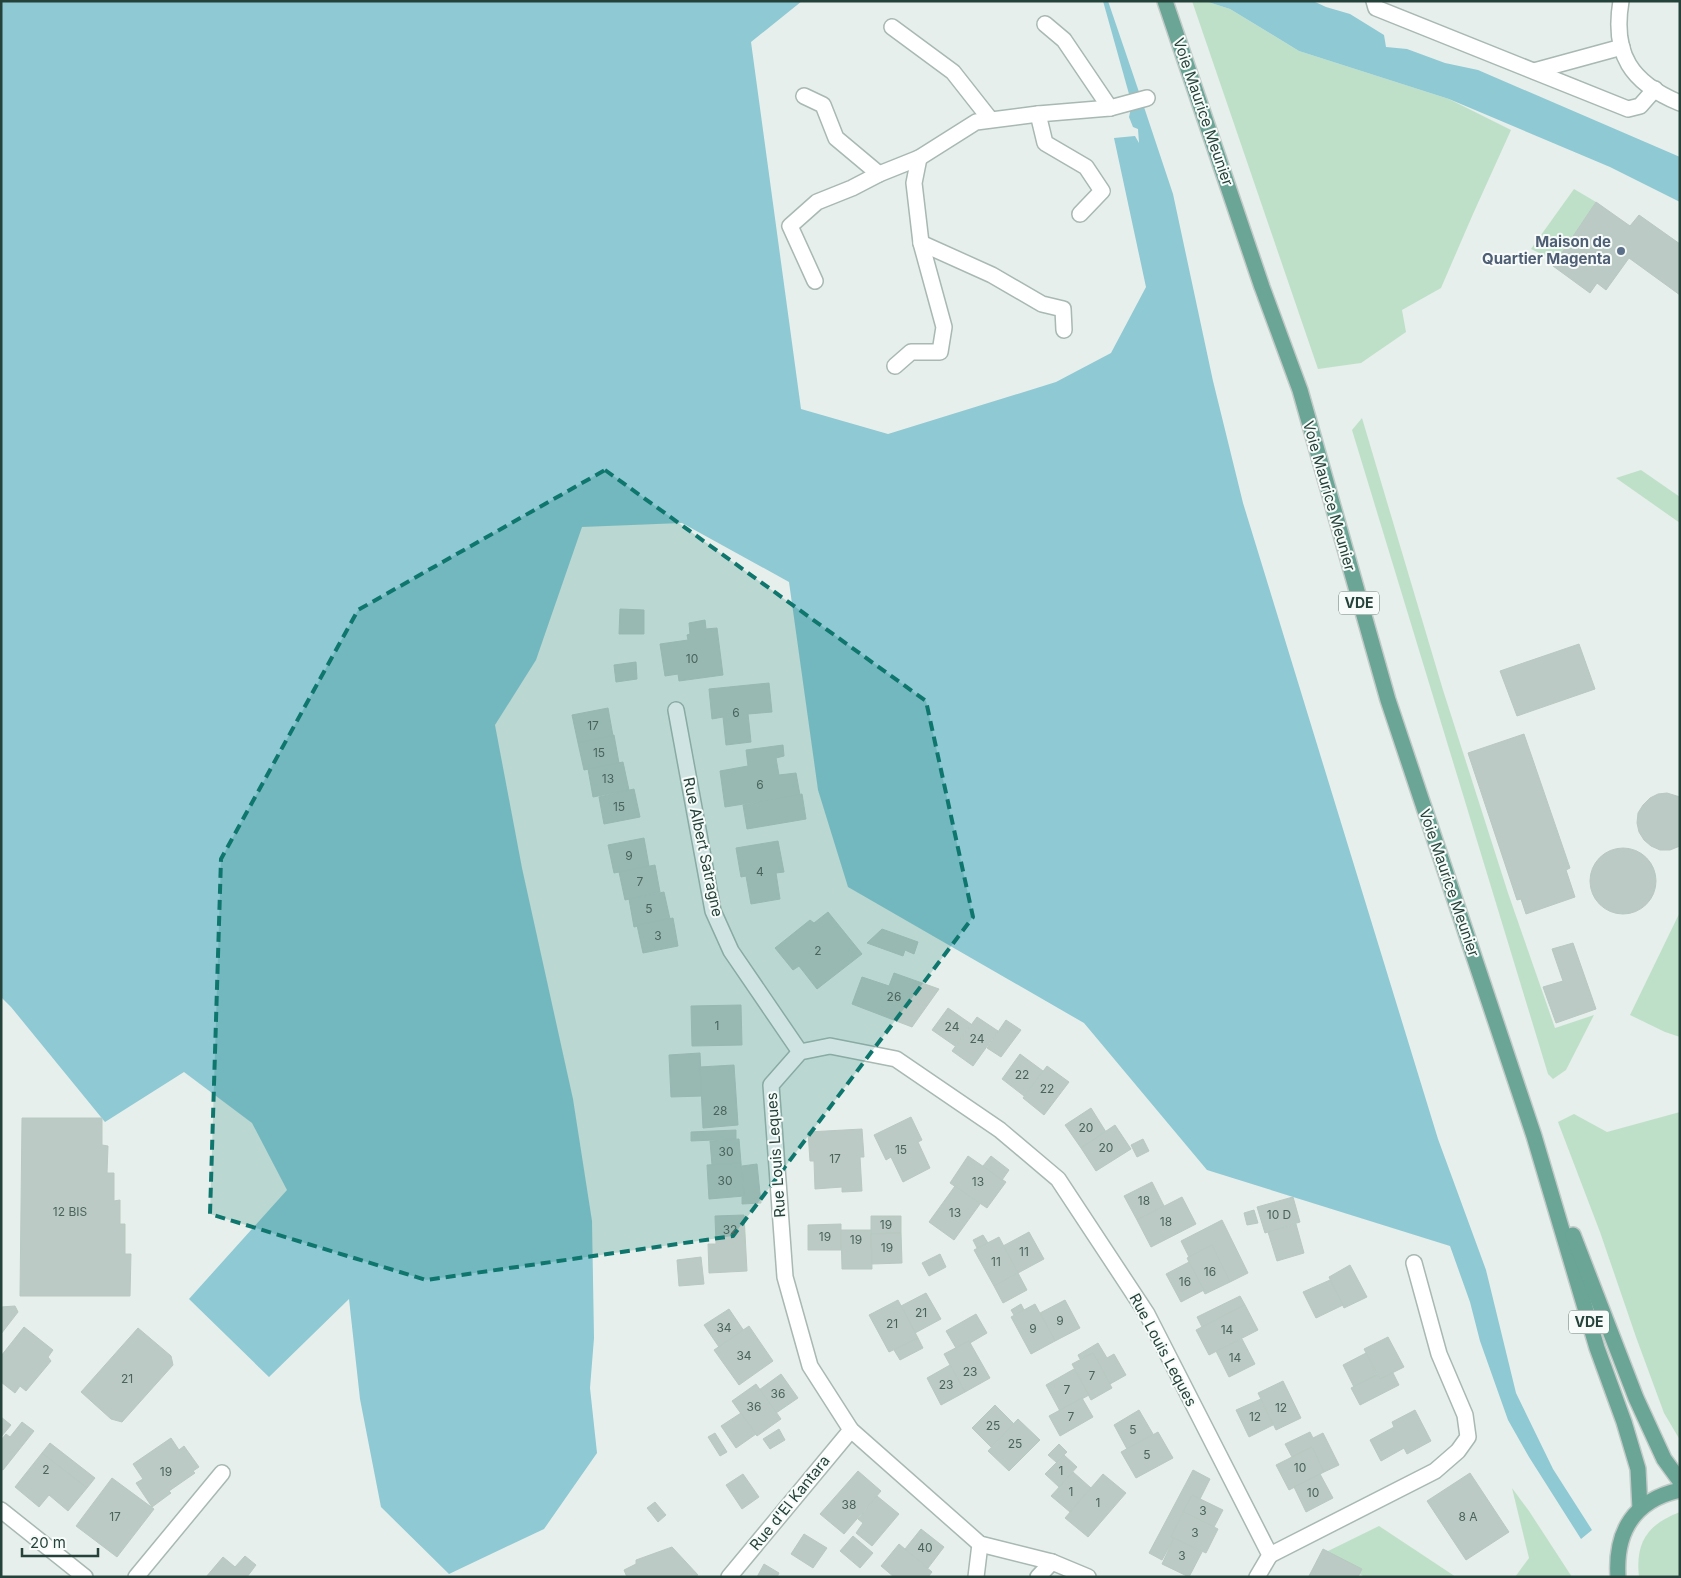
<svg xmlns="http://www.w3.org/2000/svg" width="1681" height="1578" font-family="Inter,sans-serif">
<style>
.green{fill:#bfe0c8}
.water{fill:#8ec9d4}
.building{fill:#bbcac4;stroke:#b8c9c2}
.lines{fill:none;stroke-linecap:round;stroke-linejoin:round}
.minor-casing{stroke:#a8b8b2;stroke-width:18}
.primary-casing{stroke:#c2cac8;stroke-width:18}
.minor{stroke:#fff;stroke-width:15}
.primary{stroke:#6aa596;stroke-width:15}
.marked{fill:#0f766e;fill-opacity:0.2;stroke:#0f766e;stroke-width:4;stroke-dasharray:10 6;stroke-linejoin:round}
.service-dot{fill:#5c6f8a;stroke:#f7fbf9;stroke-width:2}
.labels{text-anchor:middle;stroke-width:4;stroke-linejoin:round;paint-order:stroke}
.number-label{font-size:12px;fill:#4a645c}
.shield{fill:#f7fbf9;stroke:#637a73;stroke-width:1}
.shield-label{font-size:14px;font-weight:bold;fill:#24423a}
.street-label{font-size:15px;fill:#24423a;stroke:#f7fbf9}
.service-label{font-size:15px;font-weight:bold;fill:#4e5e75;stroke:#f7fbf9;text-anchor:end}
</style>
<rect width="100%" height="100%" fill="#e6efeb"/>
<g class="green">
<polygon points="1192,1 1205,1 1230,9 1299,51 1449,99 1511,130 1473,214 1441,288 1402,310 1406,332 1361,363 1318,369"/>
<polygon points="1574,189 1596,202 1556,261 1531,249"/>
<polygon points="1362,418 1443,690 1508,893 1555,1028 1594,1015 1566,1070 1553,1079 1548,1074 1352,430"/>
<polygon points="1641,470 1680,497 1680,523 1616,478"/>
<polygon points="1680,912 1680,1037 1665,1032 1630,1015"/>
<polygon points="1680,1112 1680,1440 1664,1413 1636,1337 1600,1232 1558,1122 1574,1114 1607,1132"/>
<polygon points="1512,1488 1529,1511 1572,1577 1515,1577 1529,1558"/>
<path d="M1680,1512V1577H1639C1635,1542 1648,1524 1680,1512Z"/>
<polygon points="1379,1526 1456,1577 1365,1577 1322,1554"/>
</g>
<g class="water">
<polygon points="1,1 802,1 751,42 801,409 888,434 1056,382 1111,353 1146,287 1114,138 1135,136 1139,143 1138,129 1133,127 1129,117 1131,108 1144,107 1173,194 1213,381 1243,503 1438,1139 1486,1270 1516,1393 1553,1469 1592,1530 1581,1539 1529,1457 1508,1420 1480,1341 1470,1302 1450,1246 1207,1170 1084,1023 848,887 818,790 789,582 682,523 582,527 536,660 495,725 522,868 573,1099 592,1221 594,1338 590,1388 597,1453 544,1529 449,1574 381,1507 360,1399 349,1299 269,1377 189,1299 287,1190 252,1123 184,1072 105,1122 11,1007 1,997"/>
<polygon points="1103,1 1108,1 1139,92 1129,94"/>
<polygon points="1205,1 1313,1 1326,7 1350,14 1384,35 1386,47 1407,49 1445,63 1478,70 1680,157 1680,202 1610,167 1449,99 1299,51 1230,9"/>
</g>
<g class="building">
<polygon points="1596,202 1630,226 1639,215 1680,244 1680,258 1678,260 1680,261 1680,295 1629,258 1606,290 1597,283 1590,293 1553,266"/>
<polygon points="620,609 644,610 644,634 619,634"/>
<polygon points="705,620 706,629 717,628 723,675 679,681 678,674 665,676 660,644 688,640 687,635 690,634 689,623"/>
<polygon points="1579,644 1595,689 1517,716 1500,671"/>
<polygon points="636,662 637,679 616,682 614,665"/>
<polygon points="769,683 772,712 748,714 751,742 726,745 723,717 712,719 709,689"/>
<polygon points="608,708 613,736 578,743 572,715"/>
<polygon points="1524,734 1570,868 1566,870 1575,897 1526,914 1521,899 1517,900 1468,753"/>
<polygon points="614,735 619,763 584,770 578,743"/>
<polygon points="783,745 784,756 776,758 779,775 796,773 800,795 725,807 720,771 748,766 746,750"/>
<polygon points="623,762 629,790 593,797 588,769"/>
<polygon points="634,789 640,817 604,824 599,797"/>
<polygon points="1667,793 1680,797 1680,846 1670,850 1660,850 1651,846 1644,840 1639,832 1637,823 1638,813 1643,805 1650,798 1658,794"/>
<polygon points="802,794 806,819 747,829 743,805"/>
<polygon points="644,838 649,866 614,873 608,845"/>
<polygon points="778,841 784,872 776,873 780,899 751,904 746,876 741,877 736,848"/>
<circle cx="1623" cy="881" r="33"/>
<polygon points="655,865 660,892 625,900 619,872"/>
<polygon points="664,892 670,919 634,927 629,899"/>
<polygon points="828,912 862,954 817,989 799,966 793,970 775,948 810,920 814,923"/>
<polygon points="673,918 678,946 643,953 637,925"/>
<polygon points="882,929 918,942 914,954 905,950 903,956 867,943"/>
<polygon points="1573,943 1596,1009 1556,1023 1543,987 1563,981 1552,949"/>
<polygon points="894,973 939,989 912,1027 852,1004 862,977 889,986"/>
<polygon points="741,1005 742,1045 692,1046 691,1006"/>
<polygon points="948,1008 971,1024 955,1046 932,1030"/>
<polygon points="977,1017 998,1031 973,1066 952,1051"/>
<polygon points="1006,1020 1021,1030 1001,1057 987,1048"/>
<polygon points="700,1053 702,1096 671,1097 669,1055"/>
<polygon points="1020,1054 1043,1071 1024,1096 1002,1079"/>
<polygon points="734,1065 738,1125 703,1128 700,1067"/>
<polygon points="1047,1066 1069,1082 1044,1115 1023,1098"/>
<polygon points="1091,1108 1106,1132 1081,1148 1065,1125"/>
<polygon points="911,1117 922,1140 918,1142 930,1168 903,1182 891,1157 886,1160 874,1135"/>
<polygon points="22,1118 102,1118 102,1145 108,1146 107,1173 114,1173 114,1201 120,1200 120,1224 125,1224 125,1254 131,1254 130,1296 20,1296"/>
<polygon points="1115,1125 1131,1149 1096,1171 1081,1148"/>
<polygon points="862,1129 864,1157 860,1157 862,1191 842,1192 842,1187 815,1189 814,1161 810,1161 808,1132"/>
<polygon points="736,1130 736,1139 691,1141 691,1132"/>
<polygon points="739,1139 741,1163 712,1165 710,1141"/>
<polygon points="1143,1139 1149,1151 1137,1157 1131,1145"/>
<polygon points="968,1156 1006,1182 987,1208 950,1183"/>
<polygon points="991,1156 1009,1170 1002,1180 983,1166"/>
<polygon points="741,1163 744,1196 709,1199 707,1165"/>
<polygon points="757,1164 761,1203 742,1204 742,1197 744,1196 742,1166"/>
<polygon points="1152,1182 1164,1206 1137,1220 1124,1196"/>
<polygon points="955,1186 980,1204 954,1240 929,1222"/>
<polygon points="1182,1197 1196,1224 1151,1247 1137,1220"/>
<polygon points="1293,1197 1300,1222 1265,1233 1257,1207"/>
<polygon points="1254,1210 1258,1223 1247,1225 1244,1213"/>
<polygon points="744,1215 747,1271 709,1273 708,1244 716,1244 715,1216"/>
<polygon points="871,1216 901,1216 901,1233 871,1234"/>
<polygon points="1222,1220 1248,1273 1230,1282 1212,1245 1189,1257 1181,1241"/>
<polygon points="841,1224 841,1250 808,1250 808,1225"/>
<polygon points="1296,1224 1304,1253 1277,1261 1268,1232"/>
<polygon points="841,1230 871,1230 872,1269 842,1269"/>
<polygon points="1029,1232 1044,1259 1018,1273 1003,1246"/>
<polygon points="901,1233 902,1263 872,1264 871,1234"/>
<polygon points="983,1235 988,1243 977,1248 973,1240"/>
<polygon points="999,1237 1018,1273 994,1286 974,1250"/>
<polygon points="1212,1245 1230,1282 1205,1294 1187,1258"/>
<polygon points="940,1254 946,1267 929,1276 922,1263"/>
<polygon points="701,1257 704,1284 679,1286 677,1260"/>
<polygon points="1189,1262 1204,1290 1181,1302 1166,1274"/>
<polygon points="1350,1265 1367,1297 1344,1308 1329,1277"/>
<polygon points="1018,1273 1027,1290 1003,1303 994,1286"/>
<polygon points="1330,1280 1343,1305 1316,1318 1303,1292"/>
<polygon points="926,1293 941,1319 915,1333 901,1306"/>
<polygon points="1240,1296 1245,1305 1202,1327 1197,1317"/>
<polygon points="898,1300 918,1338 889,1352 869,1315"/>
<polygon points="1065,1300 1080,1328 1055,1341 1040,1313"/>
<polygon points="1021,1304 1024,1310 1014,1315 1011,1310"/>
<polygon points="1035,1304 1055,1341 1031,1354 1011,1317"/>
<polygon points="1245,1305 1258,1330 1209,1355 1196,1330"/>
<polygon points="15,1306 18,1312 1,1334 1,1307"/>
<polygon points="729,1309 744,1331 719,1347 704,1325"/>
<polygon points="976,1314 987,1333 970,1343 969,1341 956,1348 946,1331"/>
<polygon points="749,1326 773,1361 739,1385 714,1350"/>
<polygon points="24,1327 53,1350 48,1357 51,1361 26,1391 20,1386 15,1393 1,1382 1,1356"/>
<polygon points="138,1328 171,1356 173,1365 122,1422 111,1419 81,1392"/>
<polygon points="1388,1337 1404,1367 1380,1379 1364,1349"/>
<polygon points="918,1338 923,1348 900,1360 894,1350"/>
<polygon points="1242,1339 1255,1364 1229,1377 1216,1351"/>
<polygon points="969,1341 990,1378 965,1392 944,1354"/>
<polygon points="1098,1343 1107,1358 1114,1354 1126,1375 1110,1384 1093,1353 1080,1359 1078,1355"/>
<polygon points="1093,1353 1112,1388 1091,1400 1072,1364"/>
<polygon points="1366,1353 1377,1375 1354,1387 1343,1365"/>
<polygon points="950,1365 965,1392 941,1405 927,1378"/>
<polygon points="1074,1369 1089,1395 1060,1411 1046,1385"/>
<polygon points="1393,1373 1399,1385 1360,1405 1351,1388 1377,1375 1380,1379"/>
<polygon points="781,1374 798,1398 776,1413 759,1390"/>
<polygon points="1283,1381 1301,1418 1276,1430 1258,1393"/>
<polygon points="756,1384 781,1419 757,1436 732,1401"/>
<polygon points="1082,1398 1093,1417 1060,1436 1049,1416"/>
<polygon points="1261,1399 1273,1425 1249,1437 1236,1410"/>
<polygon points="995,1405 1014,1424 991,1447 972,1428"/>
<polygon points="1139,1410 1153,1434 1127,1449 1114,1425"/>
<polygon points="1415,1410 1431,1441 1407,1454 1404,1448 1381,1461 1370,1440 1394,1427 1392,1422"/>
<polygon points="741,1413 756,1434 736,1448 721,1426"/>
<polygon points="1,1417 11,1425 1,1437"/>
<polygon points="1018,1419 1040,1440 1009,1471 988,1451"/>
<polygon points="22,1422 34,1431 3,1470 1,1469 1,1440 6,1434 10,1437"/>
<polygon points="779,1429 785,1440 770,1449 763,1439"/>
<polygon points="1158,1432 1173,1458 1136,1478 1121,1452"/>
<polygon points="1310,1432 1313,1438 1323,1433 1339,1465 1324,1472 1312,1447 1292,1457 1285,1444"/>
<polygon points="715,1433 727,1452 720,1456 708,1437"/>
<polygon points="171,1438 179,1450 184,1446 199,1467 193,1471 195,1473 169,1491 171,1493 152,1507 136,1483 143,1479 133,1464"/>
<polygon points="50,1443 95,1478 87,1488 42,1453"/>
<polygon points="1059,1444 1067,1452 1056,1462 1048,1455"/>
<polygon points="1312,1447 1324,1472 1289,1490 1276,1465"/>
<polygon points="42,1453 87,1488 68,1511 49,1495 39,1507 15,1487"/>
<polygon points="1064,1455 1077,1467 1059,1487 1045,1474"/>
<polygon points="1193,1470 1210,1479 1200,1499 1192,1495 1171,1537 1174,1538 1162,1560 1149,1553"/>
<polygon points="858,1471 881,1491 844,1534 820,1514"/>
<polygon points="1073,1472 1091,1488 1070,1512 1051,1496"/>
<polygon points="1470,1473 1509,1532 1466,1560 1427,1501"/>
<polygon points="743,1474 759,1497 742,1509 726,1485"/>
<polygon points="1103,1474 1126,1493 1088,1537 1065,1518"/>
<polygon points="1320,1474 1333,1498 1306,1512 1294,1487"/>
<polygon points="112,1478 154,1509 117,1557 76,1526"/>
<polygon points="1192,1495 1223,1510 1214,1527 1183,1512"/>
<polygon points="877,1496 899,1514 872,1546 856,1533 863,1523 858,1519"/>
<polygon points="655,1502 666,1515 658,1522 647,1508"/>
<polygon points="1184,1512 1218,1529 1206,1553 1171,1537"/>
<polygon points="921,1529 944,1547 928,1568 905,1549"/>
<polygon points="804,1534 827,1548 813,1568 791,1554"/>
<polygon points="853,1536 873,1553 860,1568 840,1551"/>
<polygon points="1174,1538 1202,1552 1189,1577 1162,1564"/>
<polygon points="899,1544 932,1572 928,1577 894,1577 881,1566"/>
<polygon points="672,1547 698,1575 693,1577 627,1577 624,1570 636,1564 636,1560"/>
<polygon points="1323,1549 1362,1569 1358,1577 1309,1576"/>
<polygon points="245,1556 256,1565 247,1577 206,1577 223,1557 235,1567"/>
<polygon points="764,1564 779,1573 777,1577 757,1577"/>
</g>
<g class="lines">
<defs>
<g id="minor">
<polyline points="1374,1 1376,8 1628,109 1640,106 1655,89"/>
<path d="M1621,1C1612,54 1631,83 1680,103"/>
<polyline points="1045,24 1064,40 1110,108"/>
<polyline points="892,27 953,72 990,119"/>
<polyline points="1534,71 1622,47"/>
<polyline points="804,96 823,105 836,138 879,174"/>
<polyline points="1038,114 1045,143 1086,167 1102,191 1080,214"/>
<polyline points="921,243 992,275 1042,304 1063,309 1064,330"/>
<polyline points="815,281 790,226 817,202 852,188 879,174 919,158 976,122 1038,114 1110,108 1147,98"/>
<polyline points="895,366 911,352 940,352 944,327 921,243 914,183 919,158"/>
<polyline points="676,710 713,911 731,951 800,1052"/>
<polyline points="1,1510 85,1577"/>
<polyline points="1270,1555 1435,1471 1458,1451 1468,1437 1465,1415 1439,1354 1414,1263"/>
<polyline points="136,1577 222,1473"/>
<polyline points="729,1577 851,1430"/>
<polyline points="976,1577 980,1544"/>
<polyline points="1038,1577 1052,1562"/>
<polyline points="1088,1577 1052,1562 980,1544 851,1430 810,1366 785,1277 771,1085 800,1052 830,1046 896,1059 1000,1130 1058,1179 1147,1314 1270,1555 1257,1577"/>
</g>
<g id="primary">
<polyline points="1165,1 1262,287 1300,390 1388,700 1534,1136 1597,1348 1624,1422 1638,1469 1640,1509"/>
<polyline points="1573,1235 1636,1398 1664,1459 1680,1481"/>
<path d="M1618,1577C1615,1531 1634,1500 1680,1490"/>
</g>
</defs>
<use href="#minor" class="minor-casing"/>
<use href="#primary" class="primary-casing"/>
<use href="#minor" class="minor"/>
<use href="#primary" class="primary"/>
</g>
<path class="marked" d="M605,470L926,701L973,917L733,1236L426,1280L210,1214L221,859L358,610Z"/>
<circle class="service-dot" cx="1621" cy="251" r="5"/>
<g class="labels">
<g class="number-label">
<text x="692" y="663">10</text>
<text x="736" y="717">6</text>
<text x="593" y="730">17</text>
<text x="599" y="757">15</text>
<text x="608" y="783">13</text>
<text x="760" y="789">6</text>
<text x="619" y="811">15</text>
<text x="629" y="860">9</text>
<text x="760" y="876">4</text>
<text x="640" y="886">7</text>
<text x="649" y="913">5</text>
<text x="658" y="940">3</text>
<text x="818" y="955">2</text>
<text x="894" y="1001">26</text>
<text x="717" y="1030">1</text>
<text x="952" y="1031">24</text>
<text x="977" y="1043">24</text>
<text x="1022" y="1079">22</text>
<text x="1047" y="1093">22</text>
<text x="720" y="1115">28</text>
<text x="1086" y="1132">20</text>
<text x="1106" y="1152">20</text>
<text x="901" y="1154">15</text>
<text x="726" y="1156">30</text>
<text x="835" y="1163">17</text>
<text x="725" y="1185">30</text>
<text x="978" y="1186">13</text>
<text x="1144" y="1205">18</text>
<text x="70" y="1216">12 BIS</text>
<text x="955" y="1217">13</text>
<text x="1279" y="1219">10 D</text>
<text x="1166" y="1226">18</text>
<text x="886" y="1229">19</text>
<text x="730" y="1234">32</text>
<text x="825" y="1241">19</text>
<text x="856" y="1244">19</text>
<text x="887" y="1252">19</text>
<text x="1024" y="1256">11</text>
<text x="996" y="1266">11</text>
<text x="1210" y="1276">16</text>
<text x="1185" y="1286">16</text>
<text x="921" y="1317">21</text>
<text x="1060" y="1325">9</text>
<text x="892" y="1328">21</text>
<text x="724" y="1332">34</text>
<text x="1033" y="1333">9</text>
<text x="1227" y="1334">14</text>
<text x="744" y="1360">34</text>
<text x="1235" y="1362">14</text>
<text x="970" y="1376">23</text>
<text x="1092" y="1380">7</text>
<text x="127" y="1383">21</text>
<text x="946" y="1389">23</text>
<text x="1067" y="1394">7</text>
<text x="778" y="1398">36</text>
<text x="754" y="1411">36</text>
<text x="1281" y="1412">12</text>
<text x="1071" y="1421">7</text>
<text x="1255" y="1421">12</text>
<text x="993" y="1430">25</text>
<text x="1133" y="1434">5</text>
<text x="1015" y="1448">25</text>
<text x="1147" y="1459">5</text>
<text x="1300" y="1472">10</text>
<text x="46" y="1474">2</text>
<text x="1061" y="1475">1</text>
<text x="166" y="1476">19</text>
<text x="1071" y="1496">1</text>
<text x="1313" y="1497">10</text>
<text x="1098" y="1507">1</text>
<text x="849" y="1509">38</text>
<text x="1203" y="1515">3</text>
<text x="115" y="1521">17</text>
<text x="1468" y="1521">8 A</text>
<text x="1195" y="1537">3</text>
<text x="925" y="1552">40</text>
<text x="1182" y="1560">3</text>
</g>
<g class="shield">
<rect x="1339" y="591.5" width="40" height="23" rx="4"/>
<rect x="1569" y="1310.5" width="40" height="23" rx="4"/>
</g>
<g class="shield-label">
<text x="1359" y="608">VDE</text>
<text x="1589" y="1327">VDE</text>
</g>
<g class="street-label">
<text transform="translate(1203 112) rotate(71)" y="5">Voie Maurice Meunier</text>
<text transform="translate(1329 496) rotate(74)" y="5">Voie Maurice Meunier</text>
<text transform="translate(703 847) rotate(78)" y="5">Rue Albert Satragne</text>
<text transform="translate(1449 883) rotate(71)" y="5">Voie Maurice Meunier</text>
<text transform="translate(776 1155) rotate(-94)" y="5">Rue Louis Leques</text>
<text transform="translate(1163 1350) rotate(62)" y="5">Rue Louis Leques</text>
<text transform="translate(790 1503) rotate(-51)" y="5">Rue d'El Kantara</text>
</g>
<g class="service-label">
<text x="1611" y="247">Maison de<tspan x="1611" dy="17">Quartier Magenta</tspan></text>
</g>
</g>
<rect width="1681" height="1578" fill="none" stroke="#24423a" stroke-width="5"/>
<path d="M22 1548v8h76v-8" fill="none" stroke="#24423a" stroke-width="2.5"/>
<text x="30" y="1548" font-size="15" fill="#24423a" stroke="#f7fbf9" stroke-width="4" paint-order="stroke">20 m</text>
</svg>
